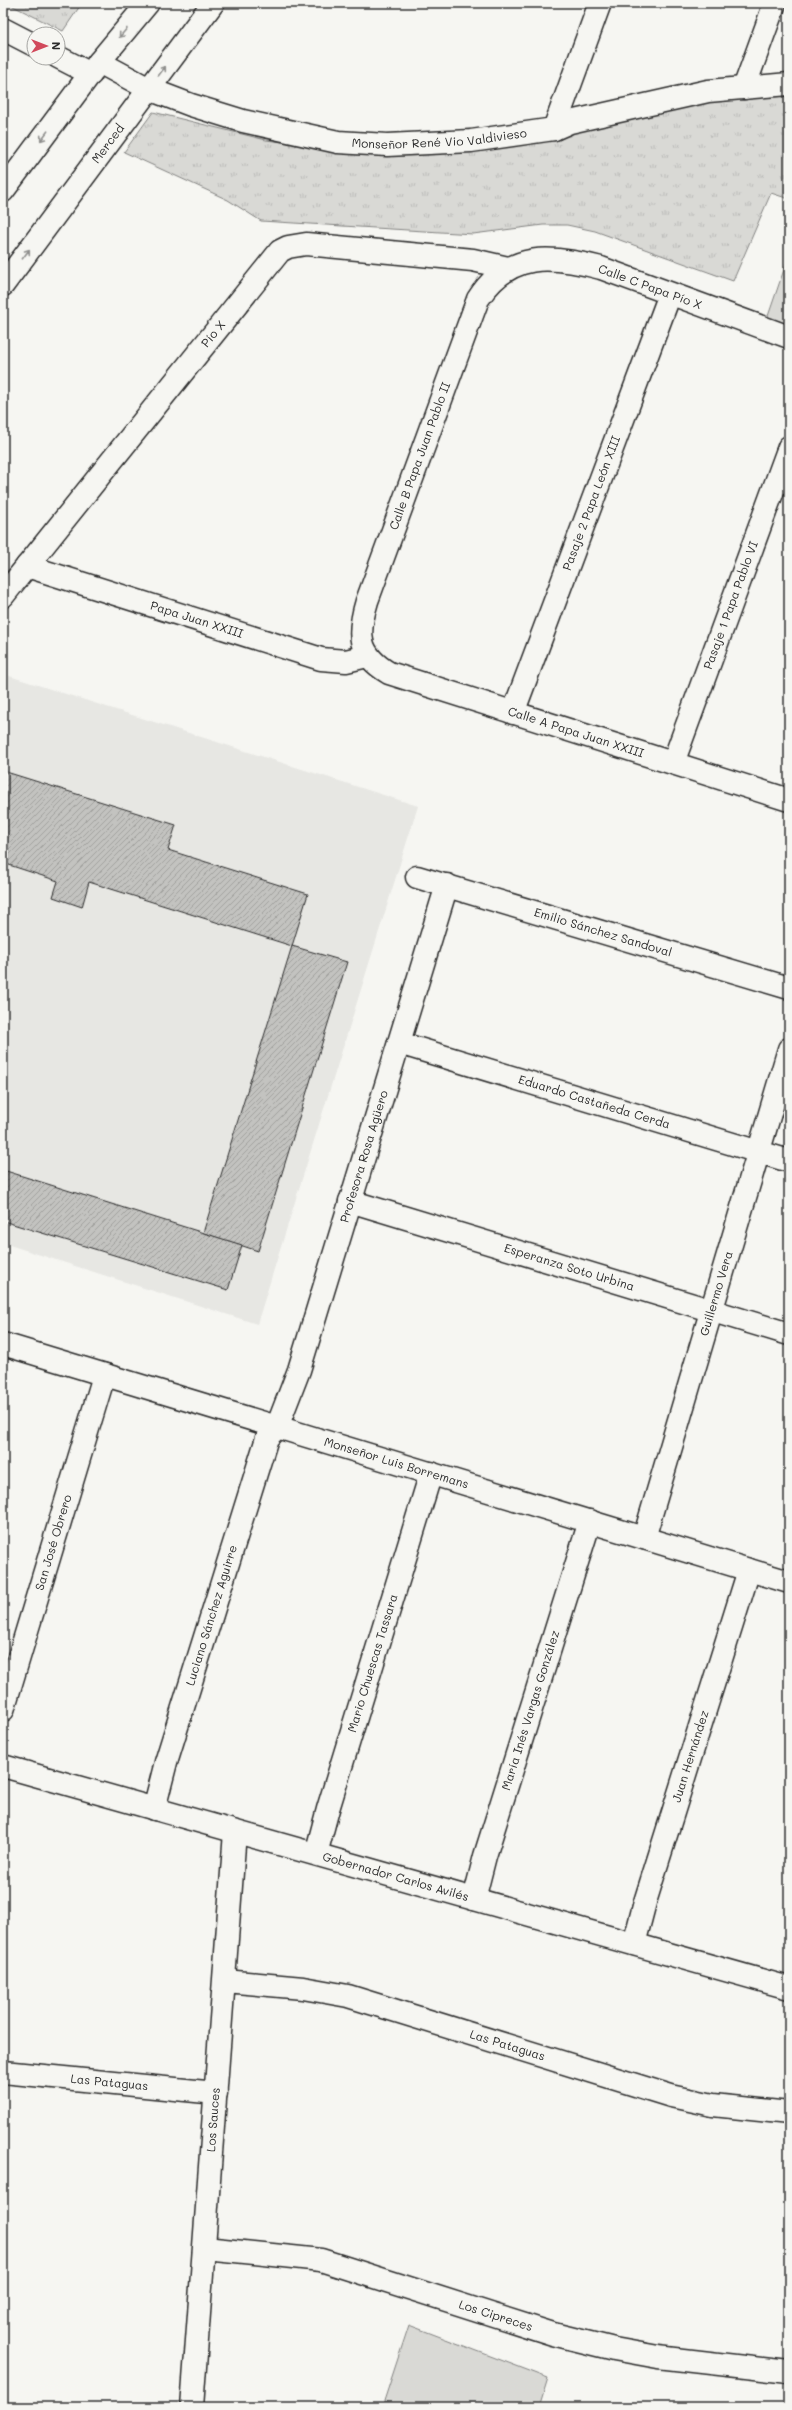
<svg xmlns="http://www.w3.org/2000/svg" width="792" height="2410" font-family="Mali,sans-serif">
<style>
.built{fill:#e7e7e3}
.grass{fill:url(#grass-tufts);stroke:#828280}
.pitch{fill:#d9d9d5;stroke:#828280}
.building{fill:url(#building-hatch);stroke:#2b2b2b}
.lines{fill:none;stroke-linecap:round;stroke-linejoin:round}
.minor-casing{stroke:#2b2b2b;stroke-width:25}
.tertiary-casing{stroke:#2b2b2b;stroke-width:25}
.minor{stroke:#f6f6f2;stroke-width:22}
.tertiary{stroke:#f6f6f2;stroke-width:22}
.oneway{stroke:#90908e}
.labels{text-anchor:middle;stroke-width:4;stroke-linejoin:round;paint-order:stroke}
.street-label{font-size:12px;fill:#2b2b2b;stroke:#f6f6f2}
</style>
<defs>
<pattern id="grass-tufts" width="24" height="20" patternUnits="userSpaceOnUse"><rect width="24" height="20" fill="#d9d9d5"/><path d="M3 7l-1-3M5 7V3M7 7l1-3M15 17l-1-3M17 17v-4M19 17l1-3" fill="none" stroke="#babab7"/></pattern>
<pattern id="building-hatch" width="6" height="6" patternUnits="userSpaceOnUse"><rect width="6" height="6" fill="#c3c3c0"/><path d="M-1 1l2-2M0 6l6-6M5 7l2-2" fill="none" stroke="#9f9f9c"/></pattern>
</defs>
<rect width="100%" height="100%" fill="#f6f6f2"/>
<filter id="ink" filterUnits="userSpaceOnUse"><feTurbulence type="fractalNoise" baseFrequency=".025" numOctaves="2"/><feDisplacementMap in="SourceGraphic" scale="8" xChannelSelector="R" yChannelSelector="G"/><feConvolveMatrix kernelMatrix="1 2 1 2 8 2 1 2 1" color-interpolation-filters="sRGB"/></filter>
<g filter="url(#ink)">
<polygon class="built" points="3,674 418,806 257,1324 3,1243"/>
<g class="grass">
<polygon points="7,3 82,3 63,31"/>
<polygon points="789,96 789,199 771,193 733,281 595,231 567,225 543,225 473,234 261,221 228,200 124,152 153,112 266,140 364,152 719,100"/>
</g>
<g class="pitch">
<polygon points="789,255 789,330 766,322"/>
<polygon points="409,2325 548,2378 539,2407 401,2407 384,2401"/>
</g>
<g class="building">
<polygon points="3,771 176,825 168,850 308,894 292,946 89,882 82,907 53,897 58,881 3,863"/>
<polygon points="292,946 347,962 258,1251 203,1233"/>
<polygon points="3,1170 242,1245 228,1290 3,1221"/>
</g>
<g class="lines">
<defs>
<g id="minor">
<polyline points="3,29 34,45"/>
<polyline points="58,57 91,74"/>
<polyline points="744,88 775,3"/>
<polyline points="554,129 600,3"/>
<path id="s1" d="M789,337L601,268C551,255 509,251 478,299L367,601C357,634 357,654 389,673L789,800"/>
<path id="s2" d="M27,566L321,659L346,661L367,656"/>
<path id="s3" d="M3,596L280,251L288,247L306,244L473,260L508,268"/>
<path id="s4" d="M513,713L670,294"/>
<path id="s5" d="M673,763L789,447"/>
<path id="s6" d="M417,877L789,988"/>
<path id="s7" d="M399,1043L789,1161"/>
<path id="s8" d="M350,1201L789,1334"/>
<path id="s9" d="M3,1344L789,1582"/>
<path id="s10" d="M644,1538L789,1049"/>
<path id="s11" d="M3,1710L103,1379L106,1375"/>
<path id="s12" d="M3,1766L789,1988"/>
<path id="s13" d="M154,1809L166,1762L267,1438L277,1427L299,1370L447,885"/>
<path id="s14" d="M316,1854L328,1809L431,1473"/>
<path id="s15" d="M474,1899L485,1856L590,1521"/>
<path id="s16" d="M634,1944L645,1902L749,1570"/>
<path id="s17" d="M225,1981L303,1988L348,1996L671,2096L713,2105L789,2113"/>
<path id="s18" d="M3,2072L216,2093"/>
<path id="s19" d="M205,2248L321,2260L553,2334L614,2349L658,2357L789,2372"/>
<path id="s20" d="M192,2407L235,1832"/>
</g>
<g id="tertiary">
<path id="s21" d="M99,62L149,89L191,105L243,121L338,142L387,145L471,141L554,129L570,122L708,91L789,84"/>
<polyline points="3,191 99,62 148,3"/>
<path id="s22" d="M3,285L213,3"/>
</g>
</defs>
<use href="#minor" class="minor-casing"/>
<use href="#tertiary" class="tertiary-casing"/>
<use href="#minor" class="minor"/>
<use href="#tertiary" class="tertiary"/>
</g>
<defs><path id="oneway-shaft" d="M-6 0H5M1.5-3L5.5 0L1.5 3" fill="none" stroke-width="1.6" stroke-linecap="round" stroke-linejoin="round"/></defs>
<g class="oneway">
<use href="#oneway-shaft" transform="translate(123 33) rotate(130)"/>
<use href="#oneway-shaft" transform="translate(162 71) rotate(-53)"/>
<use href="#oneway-shaft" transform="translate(44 136) rotate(127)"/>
<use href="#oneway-shaft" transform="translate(26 254) rotate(-53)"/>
</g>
</g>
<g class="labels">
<g class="street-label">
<text dy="4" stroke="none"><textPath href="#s21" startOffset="355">Monseñor René Vio Valdivieso</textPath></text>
<text dy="4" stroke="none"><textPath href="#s22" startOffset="176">Merced</textPath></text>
<text transform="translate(650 287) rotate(20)" y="4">Calle C Papa Pío X</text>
<text dy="4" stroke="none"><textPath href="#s3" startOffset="336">Pío X</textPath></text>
<text transform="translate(420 456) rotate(-70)" y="4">Calle B Papa Juan Pablo II</text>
<text dy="4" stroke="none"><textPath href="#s4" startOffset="224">Pasaje 2 Papa León XIII</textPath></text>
<text dy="4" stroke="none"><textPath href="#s5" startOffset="168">Pasaje 1 Papa Pablo VI</textPath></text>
<text dy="4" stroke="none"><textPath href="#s2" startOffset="178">Papa Juan XXIII</textPath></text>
<text dy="4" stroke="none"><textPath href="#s1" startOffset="940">Calle A Papa Juan XXIII</textPath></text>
<text dy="4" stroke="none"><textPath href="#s6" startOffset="194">Emilio Sánchez Sandoval</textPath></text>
<text dy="4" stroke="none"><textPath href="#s7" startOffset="204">Eduardo Castañeda Cerda</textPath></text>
<text dy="4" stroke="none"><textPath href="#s13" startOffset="687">Profesora Rosa Agüero</textPath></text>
<text dy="4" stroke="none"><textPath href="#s8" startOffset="229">Esperanza Soto Urbina</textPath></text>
<text dy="4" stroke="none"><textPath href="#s10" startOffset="255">Guillermo Vera</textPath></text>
<text dy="4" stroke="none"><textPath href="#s9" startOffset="411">Monseñor Luis Borremans</textPath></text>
<text dy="4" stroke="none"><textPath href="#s11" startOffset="175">San José Obrero</textPath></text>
<text dy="4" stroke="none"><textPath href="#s13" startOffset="202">Luciano Sánchez Aguirre</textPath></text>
<text dy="4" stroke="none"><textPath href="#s14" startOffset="199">Mario Chuescas Tassara</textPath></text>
<text dy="4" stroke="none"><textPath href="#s15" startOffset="197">María Inés Vargas González</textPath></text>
<text dy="4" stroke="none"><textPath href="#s16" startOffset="196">Juan Hernández</textPath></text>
<text dy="4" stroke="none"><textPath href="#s12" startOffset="408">Gobernador Carlos Avilés</textPath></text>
<text dy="4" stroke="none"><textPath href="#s17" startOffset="291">Las Pataguas</textPath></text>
<text dy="4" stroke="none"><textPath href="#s18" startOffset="107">Las Pataguas</textPath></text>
<text dy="4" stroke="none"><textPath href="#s20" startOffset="288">Los Sauces</textPath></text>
<text dy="4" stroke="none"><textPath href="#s19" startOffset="300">Los Cipreces</textPath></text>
</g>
</g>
<rect width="792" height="2410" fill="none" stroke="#f6f6f2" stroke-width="16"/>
<rect x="8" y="8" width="776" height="2394" fill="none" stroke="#2b2b2b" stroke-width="1.5" filter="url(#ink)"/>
<g transform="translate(46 46) rotate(90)"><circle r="19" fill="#f6f6f2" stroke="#a5a5a2"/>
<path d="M0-3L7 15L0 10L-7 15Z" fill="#d1495b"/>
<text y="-6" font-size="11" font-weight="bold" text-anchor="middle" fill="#2b2b2b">N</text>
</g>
</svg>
